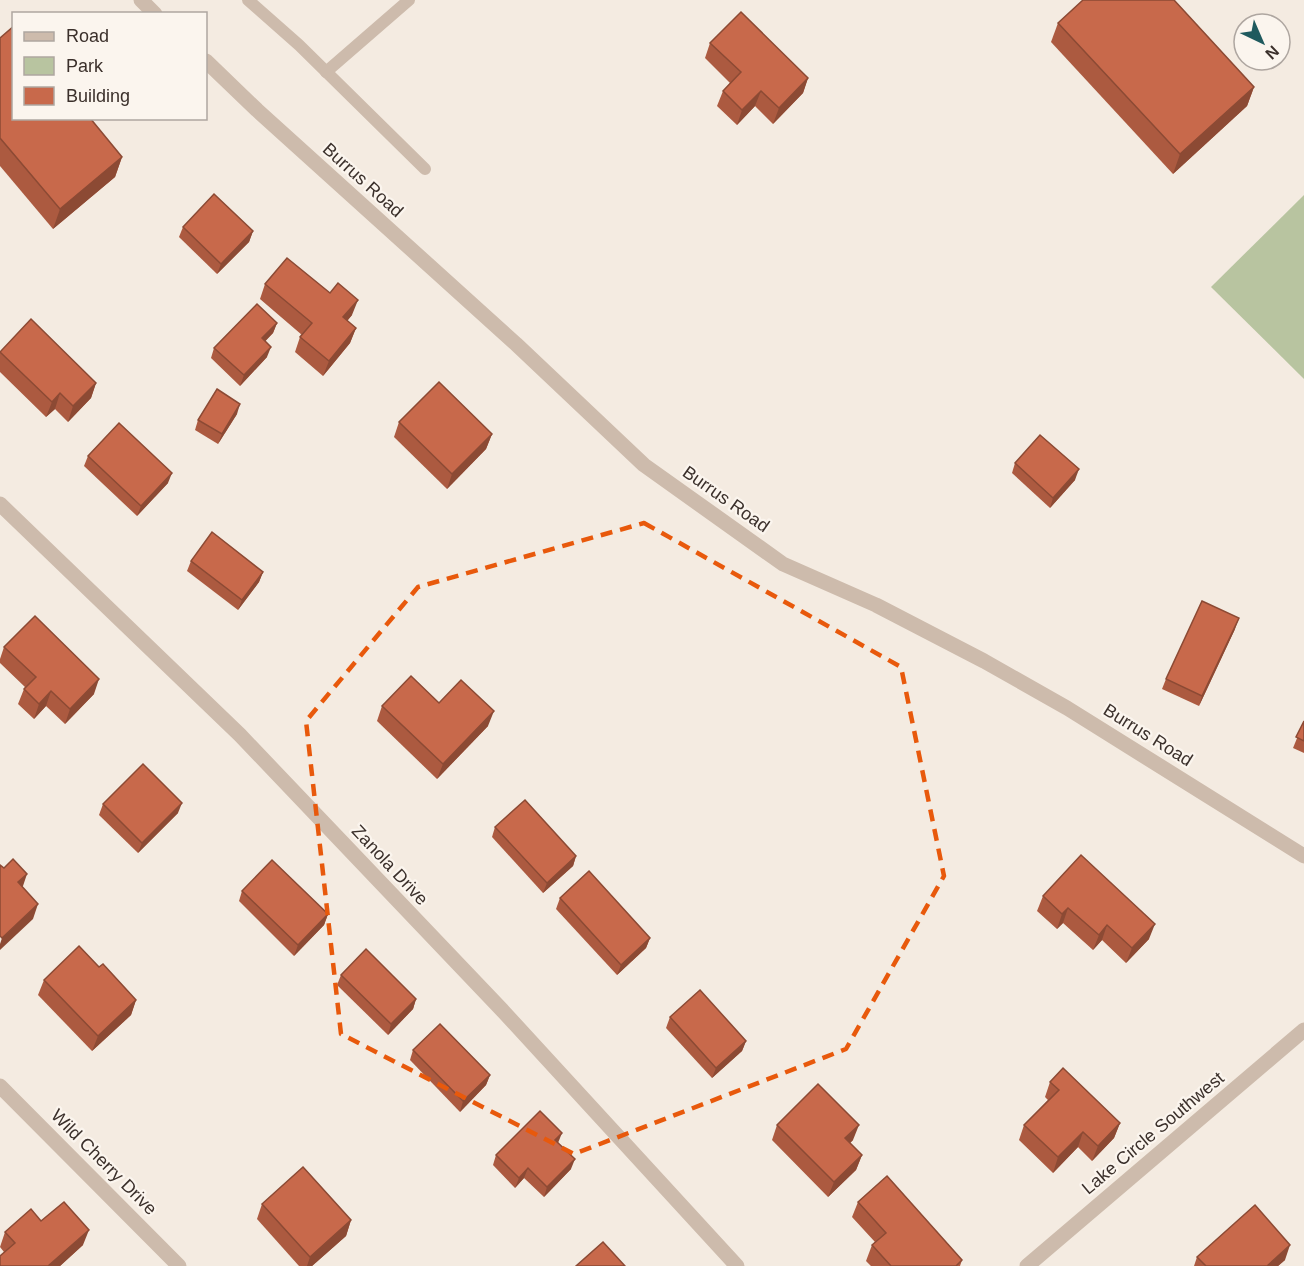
<svg xmlns="http://www.w3.org/2000/svg" width="1304" height="1266" font-family="Arial,sans-serif">
<style>
.green{fill:#b8c4a0}
.lines{fill:none;stroke-linecap:round;stroke-linejoin:round}
.lane{stroke:#cdbbac;stroke-width:12}
.street{stroke:#cdbbac;stroke-width:15}
.wall{fill:#ac5a40}
.shaded-wall{fill:#8c4a34}
.building{fill:#c8694b;stroke:#8c4a34;stroke-width:1.5}
.marked{fill:none;stroke:#e8590c;stroke-width:4.5;stroke-dasharray:12 8;stroke-linejoin:round}
.labels{text-anchor:middle;stroke-width:4.5;stroke-linejoin:round;paint-order:stroke}
.street-label{font-size:18px;fill:#3b302b;stroke:#fbf5ee}
</style>
<rect width="100%" height="100%" fill="#f4ebe1"/>
<polygon class="green" points="1304,195 1304,379 1211,287"/>
<g class="lines">
<g class="lane">
<polyline points="248,0 299,45 425,169"/>
<polyline points="326,72 409,0"/>
</g>
<g class="street">
<polyline points="141,0 155,14"/>
<polyline points="206,61 257,110 516,344 644,465 783,564 876,605 984,661 1067,708 1304,856"/>
<polyline points="0,504 240,735 502,1010 737,1266"/>
<polyline points="0,1086 179,1266"/>
<polyline points="1027,1266 1304,1030"/>
</g>
</g>
<g class="wall">
<polygon points="1058,23 1254,87 1247,106 1173,174 1051,42"/>
<polygon points="0,38 122,157 115,177 53,229 0,166"/>
<polygon points="710,43 808,78 803,93 773,124 755,106 737,125 717,106 723,91 730,83 705,58"/>
<polygon points="183,227 253,231 249,242 217,274 179,237"/>
<polygon points="265,284 352,315 347,321 356,328 350,343 323,376 295,352 300,337 302,335 260,299"/>
<polygon points="277,323 273,333 265,341 267,357 240,386 211,358 214,348"/>
<polygon points="0,351 96,383 91,398 68,422 55,409 46,417 0,372"/>
<polygon points="237,414 218,444 195,430 198,420"/>
<polygon points="399,422 492,434 486,449 447,489 394,437"/>
<polygon points="88,456 168,483 137,516 84,466"/>
<polygon points="1015,463 1075,480 1050,508 1012,473"/>
<polygon points="191,561 263,572 259,582 238,610 187,571"/>
<polygon points="1235,629 1199,706 1162,689 1166,679"/>
<polygon points="4,647 94,694 65,724 46,706 34,719 18,704 24,689 25,687 0,663 0,659"/>
<polygon points="439,703 488,726 437,779 377,721 382,706"/>
<polygon points="1304,721 1304,753 1293,748"/>
<polygon points="103,804 178,813 138,853 99,815"/>
<polygon points="495,827 576,856 573,866 543,893 492,837"/>
<polygon points="242,891 328,914 324,925 294,956 239,901"/>
<polygon points="1043,896 1149,939 1126,963 1102,940 1093,950 1063,923 1057,929 1037,911"/>
<polygon points="560,898 650,938 646,948 617,975 556,909"/>
<polygon points="99,967 136,1000 131,1015 92,1051 38,995 44,980"/>
<polygon points="341,975 416,999 413,1009 388,1035 337,985"/>
<polygon points="670,1017 746,1041 742,1051 712,1078 666,1028"/>
<polygon points="413,1050 490,1075 486,1085 460,1112 410,1060"/>
<polygon points="1050,1082 1120,1123 1114,1138 1092,1161 1078,1147 1053,1173 1019,1140 1024,1125 1048,1100 1045,1097"/>
<polygon points="777,1125 853,1140 850,1143 862,1155 856,1170 828,1197 772,1140"/>
<polygon points="558,1143 571,1169 544,1197 524,1178 515,1188 493,1165 496,1155"/>
<polygon points="858,1202 962,1260 960,1266 871,1266 866,1261 872,1245 875,1242 852,1217"/>
<polygon points="262,1204 351,1220 346,1236 312,1266 299,1266 257,1219"/>
<polygon points="41,1221 83,1245 60,1266 0,1266 4,1252 0,1247 5,1232"/>
<polygon points="1197,1257 1285,1260 1278,1266 1194,1266"/>
</g>
<g class="shaded-wall">
<polygon points="808,78 803,93 773,124 779,108"/>
<polygon points="1254,87 1247,106 1173,174 1180,154"/>
<polygon points="761,91 755,106 737,125 742,110"/>
<polygon points="122,157 115,177 53,229 60,209"/>
<polygon points="253,231 249,242 217,274 221,264"/>
<polygon points="358,300 352,315 338,332 343,317"/>
<polygon points="277,323 273,333 258,349 262,338"/>
<polygon points="356,328 350,343 323,376 329,361"/>
<polygon points="271,347 267,357 240,386 244,375"/>
<polygon points="96,383 91,398 68,422 73,406"/>
<polygon points="60,393 55,409 46,417 52,402"/>
<polygon points="240,404 237,414 218,444 222,434"/>
<polygon points="492,434 486,449 447,489 452,474"/>
<polygon points="1079,469 1075,480 1050,508 1053,498"/>
<polygon points="172,473 168,483 137,516 141,506"/>
<polygon points="263,572 259,582 238,610 242,600"/>
<polygon points="1239,618 1235,629 1199,706 1202,696"/>
<polygon points="99,679 94,694 65,724 70,709"/>
<polygon points="51,691 46,706 34,719 39,704"/>
<polygon points="494,711 488,726 437,779 443,764"/>
<polygon points="182,803 178,813 138,853 142,843"/>
<polygon points="576,856 573,866 543,893 547,883"/>
<polygon points="27,874 22,889 18,882"/>
<polygon points="38,904 33,919 0,950 0,944 2,938"/>
<polygon points="1068,908 1063,923 1057,929 1062,914"/>
<polygon points="328,914 324,925 294,956 298,945"/>
<polygon points="1155,924 1149,939 1126,963 1132,948"/>
<polygon points="1107,925 1102,940 1093,950 1099,935"/>
<polygon points="650,938 646,948 617,975 621,965"/>
<polygon points="416,999 413,1009 388,1035 391,1024"/>
<polygon points="136,1000 131,1015 92,1051 98,1036"/>
<polygon points="746,1041 742,1051 712,1078 716,1068"/>
<polygon points="490,1075 486,1085 460,1112 463,1101"/>
<polygon points="1120,1123 1114,1138 1092,1161 1098,1146"/>
<polygon points="859,1125 853,1140 840,1153 845,1138"/>
<polygon points="1083,1132 1078,1147 1053,1173 1058,1157"/>
<polygon points="562,1133 558,1143 555,1140"/>
<polygon points="862,1155 856,1170 828,1197 834,1182"/>
<polygon points="575,1159 571,1169 544,1197 547,1187"/>
<polygon points="528,1168 524,1178 515,1188 519,1178"/>
<polygon points="351,1220 346,1236 312,1266 307,1266 310,1257"/>
<polygon points="89,1230 83,1245 60,1266 48,1266"/>
<polygon points="1290,1245 1285,1260 1278,1266 1267,1266"/>
</g>
<g class="building">
<polygon points="1083,0 1174,0 1254,87 1180,154 1058,23"/>
<polygon points="741,12 808,78 779,108 761,91 742,110 723,91 741,72 710,43"/>
<polygon points="14,26 14,118 90,118 122,157 60,209 0,138 0,38"/>
<polygon points="214,194 253,231 221,264 183,227"/>
<polygon points="287,258 330,293 338,283 358,300 343,317 356,328 329,361 300,337 312,323 265,284"/>
<polygon points="257,304 277,323 262,338 271,347 244,375 214,348"/>
<polygon points="31,319 96,383 73,406 60,393 52,402 0,352"/>
<polygon points="439,382 492,434 452,474 399,422"/>
<polygon points="217,389 240,404 222,434 198,420"/>
<polygon points="119,423 172,473 141,506 88,456"/>
<polygon points="1040,435 1079,469 1053,498 1015,463"/>
<polygon points="212,532 263,572 242,600 191,561"/>
<polygon points="1202,601 1239,618 1202,696 1166,679"/>
<polygon points="35,616 99,679 70,709 51,691 39,704 24,689 36,677 4,647"/>
<polygon points="411,676 439,703 461,680 494,711 443,764 382,706"/>
<polygon points="1304,721 1304,741 1296,737"/>
<polygon points="143,764 182,803 142,843 103,804"/>
<polygon points="525,800 576,856 547,883 495,827"/>
<polygon points="1081,855 1155,924 1132,948 1107,925 1099,935 1068,908 1062,914 1043,896"/>
<polygon points="13,859 27,874 18,882 38,904 2,938 0,936 0,865 4,868"/>
<polygon points="272,860 328,914 298,945 242,891"/>
<polygon points="589,871 650,938 621,965 560,898"/>
<polygon points="79,946 99,967 103,964 136,1000 98,1036 44,980"/>
<polygon points="366,949 416,999 391,1024 341,975"/>
<polygon points="700,990 746,1041 716,1068 670,1017"/>
<polygon points="440,1024 490,1075 463,1101 413,1050"/>
<polygon points="1063,1068 1120,1123 1098,1146 1083,1132 1058,1157 1024,1125 1059,1090 1050,1082"/>
<polygon points="818,1084 859,1125 845,1138 862,1155 834,1182 777,1125"/>
<polygon points="540,1111 562,1133 555,1140 575,1159 547,1187 528,1168 519,1178 496,1155"/>
<polygon points="303,1167 351,1220 310,1257 262,1204"/>
<polygon points="887,1176 962,1260 956,1266 891,1266 872,1245 886,1233 858,1202"/>
<polygon points="64,1202 89,1230 48,1266 0,1266 0,1256 15,1243 5,1232 31,1209 41,1221"/>
<polygon points="1255,1205 1290,1245 1267,1266 1206,1266 1197,1257"/>
<polygon points="603,1242 625,1266 576,1266"/>
</g>
<path class="marked" d="M644,523L901,667L944,876L846,1049L574,1154L341,1034L306,721L418,587Z"/>
<g class="labels">
<g class="street-label">
<text transform="translate(363 180) rotate(42)" y="6">Burrus Road</text>
<text transform="translate(726 499) rotate(35)" y="6">Burrus Road</text>
<text transform="translate(1148 735) rotate(32)" y="6">Burrus Road</text>
<text transform="translate(390 865) rotate(47)" y="6">Zanola Drive</text>
<text transform="translate(1153 1133) rotate(-40)" y="6">Lake Circle Southwest</text>
<text transform="translate(104 1162) rotate(45)" y="6">Wild Cherry Drive</text>
</g>
</g>
<rect x="12" y="12" width="195" height="108" fill="#fbf5ee" stroke="#aea6a0" stroke-width="1.5"/>
<rect x="24" y="32" width="30" height="9" fill="#cdbbac" stroke="#aea6a0" stroke-width="1.5"/>
<text x="66" y="42" font-size="18" fill="#3b302b">Road</text>
<rect x="24" y="57" width="30" height="18" fill="#b8c4a0" stroke="#aea6a0" stroke-width="1.5"/>
<text x="66" y="72" font-size="18" fill="#3b302b">Park</text>
<rect x="24" y="87" width="30" height="18" fill="#c8694b" stroke="#aea6a0" stroke-width="1.5"/>
<text x="66" y="102" font-size="18" fill="#3b302b">Building</text>
<g transform="translate(1262 42) rotate(136)"><circle r="28" fill="#fbf5ee" stroke="#aea6a0" stroke-width="1.5"/>
<path d="M0-4.5L10 22L0 15L-10 22Z" fill="#1f5a5e"/>
<text y="-9" font-size="16" font-weight="bold" text-anchor="middle" fill="#3b302b">N</text>
</g>
</svg>
